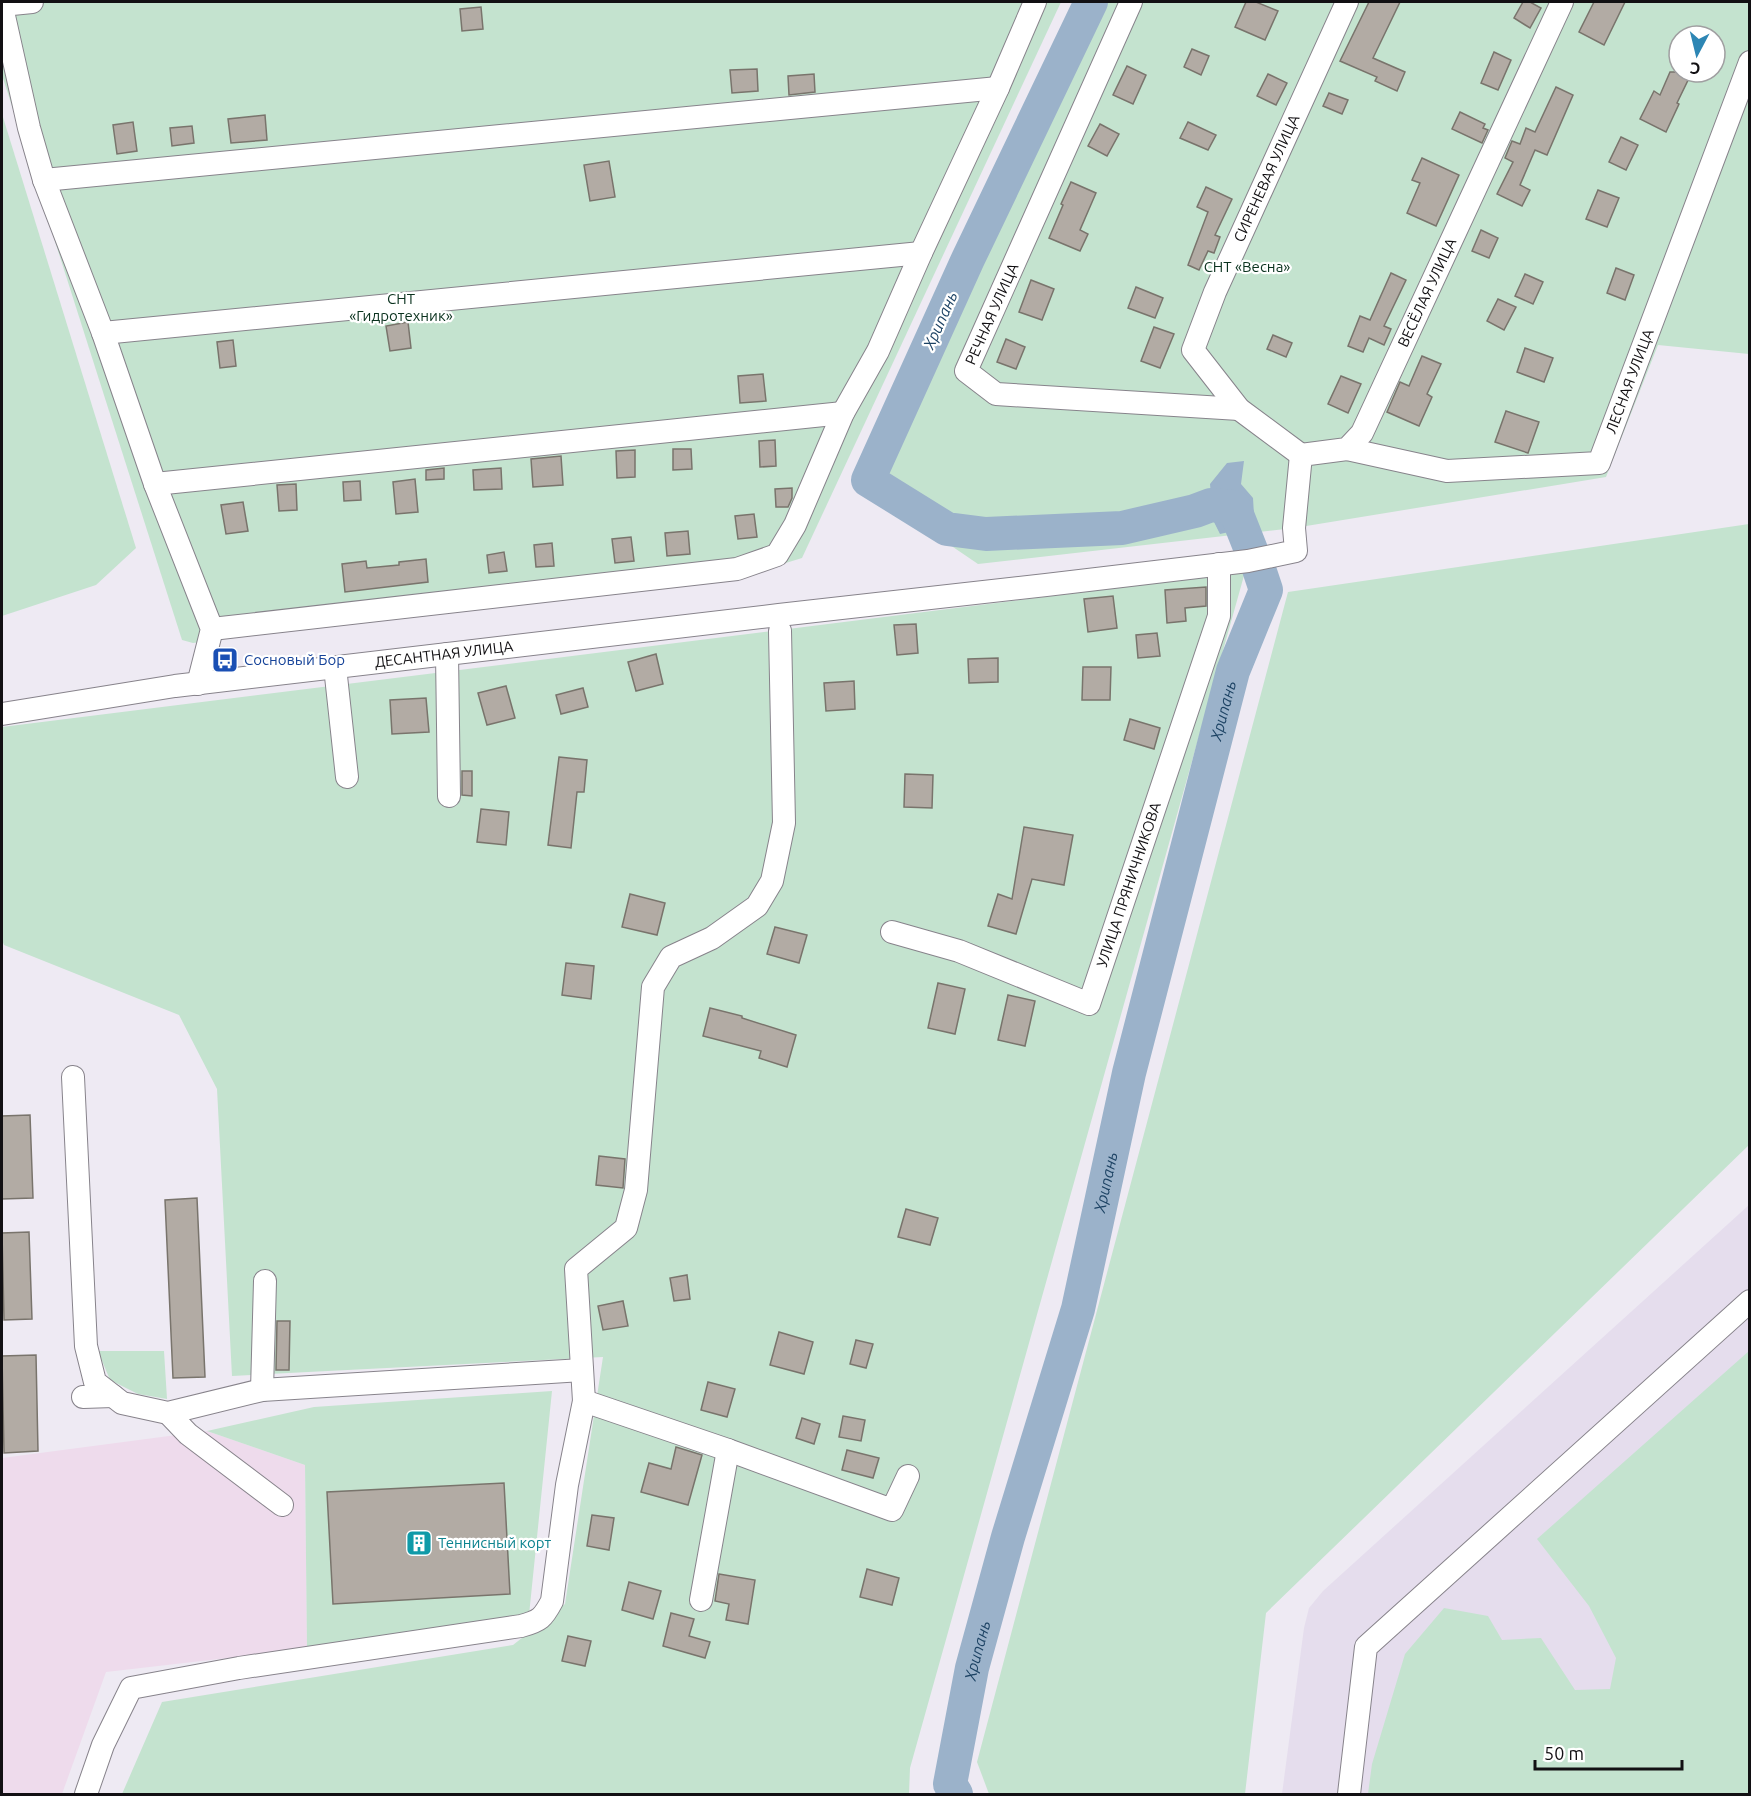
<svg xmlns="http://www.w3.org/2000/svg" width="1751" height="1796" font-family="Ubuntu,sans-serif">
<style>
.built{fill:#e5dded}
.industrial{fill:#eedbec}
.green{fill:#c4e3cf;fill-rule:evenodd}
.water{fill:#9bb2ca}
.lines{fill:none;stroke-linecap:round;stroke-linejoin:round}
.river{stroke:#9bb2ca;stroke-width:34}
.building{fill:#b2aba4;stroke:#79746c;stroke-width:1.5}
.minor-casing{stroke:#87838b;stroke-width:24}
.minor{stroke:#fff;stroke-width:22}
.labels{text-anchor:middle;stroke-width:4.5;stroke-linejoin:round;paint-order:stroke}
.street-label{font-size:15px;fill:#121013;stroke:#fff}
.park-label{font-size:15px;fill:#0a321e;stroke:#fff}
.transit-label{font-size:15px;fill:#164399;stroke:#fff;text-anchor:start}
.culture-label{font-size:15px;fill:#0d838f;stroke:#fff;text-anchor:start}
.water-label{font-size:16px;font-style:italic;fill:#1d4364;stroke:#fff}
</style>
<rect width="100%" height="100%" fill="#eeeaf3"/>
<polygon class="built" points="1749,1205 1749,1794 1282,1794 1304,1628 1309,1608 1323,1591"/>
<polygon class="industrial" points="207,1431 305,1465 307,1649 106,1672 62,1794 2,1794 2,1458"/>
<g class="green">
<polygon points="2,2 1061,2 802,558 763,570 193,643 182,640 2,75"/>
<path d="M1076,2H1749V354L1658,345L1606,477L1294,528L978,564L853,479ZM1679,36H1715V72H1679Z"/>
<polygon points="2,114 136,548 96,585 2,616"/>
<polygon points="1749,524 1749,1145 1266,1613 1245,1794 989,1794 977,1762 1288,592"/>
<polygon points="1245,572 910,1768 909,1794 122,1794 162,1702 513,1645 565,1604 603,1357 232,1376 217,1089 179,1015 4,945 2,940 2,727"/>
<polygon points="98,1351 164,1351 167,1399 138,1394 110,1380"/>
<polygon points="1749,1351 1749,1794 1368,1794 1372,1764 1405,1654 1444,1608 1488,1616 1502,1640 1541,1638 1575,1690 1610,1689 1616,1658 1589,1606 1537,1539"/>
<polygon points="552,1391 529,1615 307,1649 305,1465 207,1431 314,1407"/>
</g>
<polygon class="water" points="1244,461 1241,484 1253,498 1254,515 1243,529 1220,534 1213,520 1210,484 1227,463"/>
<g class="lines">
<g class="river">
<polyline points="1091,2 968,259 868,480 947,529 986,534 1122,528 1195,511 1211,505 1234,507 1251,550"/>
<path id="s1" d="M956,1794L950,1784L972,1668L1008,1537L1078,1309L1129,1073L1233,671L1266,590L1259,569"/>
</g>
</g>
<g class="building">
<polygon points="1246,2 1256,2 1278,11 1265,40 1235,27"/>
<polygon points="1369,2 1400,2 1373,58 1405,72 1397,91 1375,81 1377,77 1340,61"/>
<polygon points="1523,2 1530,2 1541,8 1530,28 1514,18"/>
<polygon points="1594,2 1625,2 1604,45 1579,32"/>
<polygon points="481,7 483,29 462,31 460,9"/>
<polygon points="1192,49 1209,56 1201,75 1184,67"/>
<polygon points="1494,52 1511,60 1498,90 1481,83"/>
<polygon points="1127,66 1146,75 1133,104 1113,95"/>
<polygon points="757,69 758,91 732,93 730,70"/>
<polygon points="1670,72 1692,72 1677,103 1679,104 1666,132 1640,119 1654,91 1660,95"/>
<polygon points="814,74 815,92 789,95 788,76"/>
<polygon points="1268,74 1287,83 1276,105 1257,96"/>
<polygon points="1556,87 1573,95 1547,155 1535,150 1520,185 1530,190 1522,206 1497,194 1513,162 1505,158 1512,141 1520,144 1526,128 1535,132"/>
<polygon points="1329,93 1348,100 1342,114 1323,106"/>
<polygon points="1460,112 1485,124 1483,128 1488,130 1482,143 1452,129"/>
<polygon points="265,115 267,140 231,143 228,119"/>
<polygon points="133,122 137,151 117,154 113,125"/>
<polygon points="1188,122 1216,135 1208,150 1180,138"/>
<polygon points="1100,124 1119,134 1107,156 1088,146"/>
<polygon points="192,126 194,143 172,146 170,128"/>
<polygon points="1621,137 1638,145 1626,170 1609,162"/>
<polygon points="1422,158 1459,175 1436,226 1407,213 1420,183 1412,180"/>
<polygon points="609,161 615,197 590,201 584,165"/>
<polygon points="1071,182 1096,193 1080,230 1088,234 1080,251 1049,238 1063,205 1061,204"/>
<polygon points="1206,187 1232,199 1215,235 1220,237 1214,253 1208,251 1199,270 1188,265 1208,212 1197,207"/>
<polygon points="1598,190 1619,198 1607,227 1586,219"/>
<polygon points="1481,230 1498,238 1489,258 1472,251"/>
<polygon points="1616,268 1634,275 1625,300 1607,293"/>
<polygon points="1391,273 1406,280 1384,326 1391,329 1384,345 1369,338 1363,352 1348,346 1360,316 1370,320"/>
<polygon points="1525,274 1543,282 1533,304 1515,296"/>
<polygon points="1031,280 1054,289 1042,320 1019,312"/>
<polygon points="1136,287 1163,298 1155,318 1128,308"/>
<polygon points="1498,299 1516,307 1504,330 1487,321"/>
<polygon points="408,322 411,348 390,351 386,326"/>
<polygon points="1154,327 1174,334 1160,368 1141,361"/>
<polygon points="1273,335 1292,343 1286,357 1267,349"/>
<polygon points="1006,339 1025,347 1016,369 997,362"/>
<polygon points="233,340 236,366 220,368 217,342"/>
<polygon points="1525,348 1553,358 1544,382 1517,372"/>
<polygon points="1422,356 1441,364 1427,394 1432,397 1419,426 1387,412 1400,382 1409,386"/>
<polygon points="763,374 766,401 740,403 738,376"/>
<polygon points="1341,376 1361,384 1348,413 1328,404"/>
<polygon points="1506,411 1539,422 1528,453 1495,442"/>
<polygon points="775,440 776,466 760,467 759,441"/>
<polygon points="673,449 691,449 692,469 673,470"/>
<polygon points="635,450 635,477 617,478 616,451"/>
<polygon points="561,456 563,485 533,487 531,459"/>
<polygon points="444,468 444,479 426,480 426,470"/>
<polygon points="501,468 502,489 474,490 473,470"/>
<polygon points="415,479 418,512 396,514 393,482"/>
<polygon points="360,481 361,500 344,501 343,482"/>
<polygon points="296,484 297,510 279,511 277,485"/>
<polygon points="792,488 792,498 788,507 776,507 775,489"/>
<polygon points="243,502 248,531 226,534 221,505"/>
<polygon points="754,514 757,537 738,539 735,516"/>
<polygon points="688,531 690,554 667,556 665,533"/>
<polygon points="631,537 634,561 615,563 612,539"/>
<polygon points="552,543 554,566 536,567 534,545"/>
<polygon points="504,552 507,571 489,573 487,555"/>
<polygon points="426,559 428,582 345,592 342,564 366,561 367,568 399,565 399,562"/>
<polygon points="1206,587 1206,606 1185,608 1186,621 1167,623 1165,590"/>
<polygon points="1113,596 1117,628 1088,632 1084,599"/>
<polygon points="916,624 918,653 897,655 894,625"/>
<polygon points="1157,633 1160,656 1138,658 1136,635"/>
<polygon points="656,654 663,684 636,691 628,662"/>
<polygon points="998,658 998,682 969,683 968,659"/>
<polygon points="1083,667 1111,667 1110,700 1082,700"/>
<polygon points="854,681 855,709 826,711 824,683"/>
<polygon points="506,686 515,718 487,725 478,693"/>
<polygon points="583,688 588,707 561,714 556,695"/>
<polygon points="426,698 429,732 392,734 390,700"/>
<polygon points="1130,719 1160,728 1154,749 1124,740"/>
<polygon points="559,757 587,760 584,792 577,792 571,848 548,845"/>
<polygon points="462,771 472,771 472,796 462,795"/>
<polygon points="905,774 933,775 932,808 904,807"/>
<polygon points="481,809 509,812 506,845 477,842"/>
<polygon points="1024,827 1073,835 1064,885 1032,879 1016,934 988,926 998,894 1012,899"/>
<polygon points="630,894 665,903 657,935 622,927"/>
<polygon points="775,927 807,935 799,963 767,954"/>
<polygon points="566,963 594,966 591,999 562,995"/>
<polygon points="938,983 965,989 955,1034 928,1028"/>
<polygon points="1008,995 1035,1001 1025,1046 998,1040"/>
<polygon points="710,1008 742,1016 742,1018 796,1035 787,1067 759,1058 761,1051 703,1036"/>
<polygon points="30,1115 33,1198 2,1199 2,1116"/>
<polygon points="599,1156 625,1159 623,1188 596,1185"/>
<polygon points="197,1198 205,1377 173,1378 165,1200"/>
<polygon points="906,1209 938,1218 930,1245 898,1237"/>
<polygon points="29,1232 32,1319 4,1320 2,1233"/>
<polygon points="687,1275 690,1299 674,1301 670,1278"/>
<polygon points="623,1301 628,1326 603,1330 598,1306"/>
<polygon points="277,1321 290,1321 289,1370 276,1370"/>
<polygon points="779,1332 813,1342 804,1374 770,1365"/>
<polygon points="856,1340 873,1344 866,1368 850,1364"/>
<polygon points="36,1355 38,1451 4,1453 2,1356"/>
<polygon points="708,1382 735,1389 727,1417 701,1410"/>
<polygon points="843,1416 865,1420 861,1441 839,1437"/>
<polygon points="802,1418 820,1424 814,1444 796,1438"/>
<polygon points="676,1447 702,1455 688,1505 641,1492 649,1463 671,1469"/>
<polygon points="847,1450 879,1458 873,1478 842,1470"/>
<polygon points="504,1483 510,1594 333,1604 327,1492"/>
<polygon points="592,1515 614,1518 609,1550 587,1546"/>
<polygon points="867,1569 899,1578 892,1605 860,1597"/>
<polygon points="719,1574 755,1580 748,1624 726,1620 729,1604 715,1601"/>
<polygon points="629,1582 661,1591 653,1619 622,1610"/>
<polygon points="671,1613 694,1619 689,1636 710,1642 705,1658 663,1646"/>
<polygon points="568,1636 591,1641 585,1666 562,1661"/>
</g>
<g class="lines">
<defs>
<g id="minor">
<polyline points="1131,2 966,371 996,394 1239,409"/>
<polyline points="2,5 32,2"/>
<polyline points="2,7 29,128 44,180 103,333 155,484 212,629 198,684"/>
<polyline points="44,180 998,88"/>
<polyline points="103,333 921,253"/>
<path id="s2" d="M1347,449L1447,471L1599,463L1750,62"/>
<path id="s3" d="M1301,455L1239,409L1193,350L1215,292L1347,2"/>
<polyline points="155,484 843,413"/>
<polyline points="212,629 737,569 777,555 795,525 843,413 878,351 921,253 998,88 1035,2"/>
<polyline points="447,654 449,796"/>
<polyline points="335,667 347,777"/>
<path id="s4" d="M2,714L175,686L779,615L1046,585L1248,561L1296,551L1294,528L1301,455L1347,449L1362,433L1562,2"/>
<path id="s5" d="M892,932L959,951L1089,1004L1219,616V564"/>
<polyline points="73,1077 86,1346 95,1382 122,1403 168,1413 262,1390 582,1370"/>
<polyline points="262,1390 265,1281"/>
<polyline points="83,1397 113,1396"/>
<polyline points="584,1401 728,1450 892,1510 908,1476"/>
<polyline points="168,1413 188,1434 282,1505"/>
<polyline points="701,1600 728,1450"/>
<path d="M86,1794L103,1745L131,1688L239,1668L521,1626C540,1621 543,1618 552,1601L567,1485L584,1401L576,1269L626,1228L636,1190L653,987L671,957L712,938L757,906L772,881L784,823L780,631"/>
<polyline points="1349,1794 1366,1647 1750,1301"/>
</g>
</defs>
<use href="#minor" class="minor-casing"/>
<use href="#minor" class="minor"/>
</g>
<defs>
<symbol id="bus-square" viewBox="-11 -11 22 22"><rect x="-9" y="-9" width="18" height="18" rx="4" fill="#1a4fb4" stroke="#fff"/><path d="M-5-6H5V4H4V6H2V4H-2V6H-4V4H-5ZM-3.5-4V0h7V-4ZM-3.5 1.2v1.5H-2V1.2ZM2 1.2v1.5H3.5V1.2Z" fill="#fff"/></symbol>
<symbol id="building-square" viewBox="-11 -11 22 22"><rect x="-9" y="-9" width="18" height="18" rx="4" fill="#0f9aa8" stroke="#fff"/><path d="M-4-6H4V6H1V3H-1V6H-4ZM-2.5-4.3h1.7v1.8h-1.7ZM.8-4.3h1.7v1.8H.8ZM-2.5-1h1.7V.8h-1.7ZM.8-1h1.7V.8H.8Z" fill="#fff"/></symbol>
</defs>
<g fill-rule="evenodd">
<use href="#bus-square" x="210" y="645" width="30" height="30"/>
<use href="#building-square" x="404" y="1528" width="30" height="30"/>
</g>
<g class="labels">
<g class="street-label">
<text dy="5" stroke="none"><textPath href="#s3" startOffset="339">СИРЕНЕВАЯ УЛИЦА</textPath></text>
<text dy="5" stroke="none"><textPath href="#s4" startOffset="1624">ВЕСЁЛАЯ УЛИЦА</textPath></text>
<text transform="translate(992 314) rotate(-66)" y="5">РЕЧНАЯ УЛИЦА</text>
<text dy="5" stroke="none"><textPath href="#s2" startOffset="342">ЛЕСНАЯ УЛИЦА</textPath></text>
<text dy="5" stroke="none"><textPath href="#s4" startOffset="446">ДЕСАНТНАЯ УЛИЦА</textPath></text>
<text dy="5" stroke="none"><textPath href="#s5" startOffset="336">УЛИЦА ПРЯНИЧНИКОВА</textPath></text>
</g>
<g class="park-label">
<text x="1247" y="272">СНТ «Весна»</text>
<text x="401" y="304">СНТ<tspan x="401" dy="17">«Гидротехник»</tspan></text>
</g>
<g class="transit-label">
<text x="244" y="665">Сосновый Бор</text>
</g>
<g class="culture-label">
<text x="438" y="1548">Теннисный корт</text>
</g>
<g class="water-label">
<text transform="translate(940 320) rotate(-66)" y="6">Хрипань</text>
<text dy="6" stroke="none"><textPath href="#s1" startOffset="1120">Хрипань</textPath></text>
<text dy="6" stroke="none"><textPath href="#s1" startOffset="634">Хрипань</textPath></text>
<text dy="6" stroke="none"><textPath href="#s1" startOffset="148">Хрипань</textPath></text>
</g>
</g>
<rect width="1751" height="1796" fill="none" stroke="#121013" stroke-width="6"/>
<g transform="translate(1697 54) rotate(187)"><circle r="28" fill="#ffffff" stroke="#a09fa1" stroke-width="1.5"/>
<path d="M0-4.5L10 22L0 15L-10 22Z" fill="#2d86b4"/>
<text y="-9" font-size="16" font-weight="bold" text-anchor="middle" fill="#121013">С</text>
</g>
<path d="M1535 1760v9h147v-9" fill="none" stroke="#121013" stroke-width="3"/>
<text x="1544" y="1760" font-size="18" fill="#121013" stroke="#ffffff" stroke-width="4.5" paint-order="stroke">50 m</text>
</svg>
